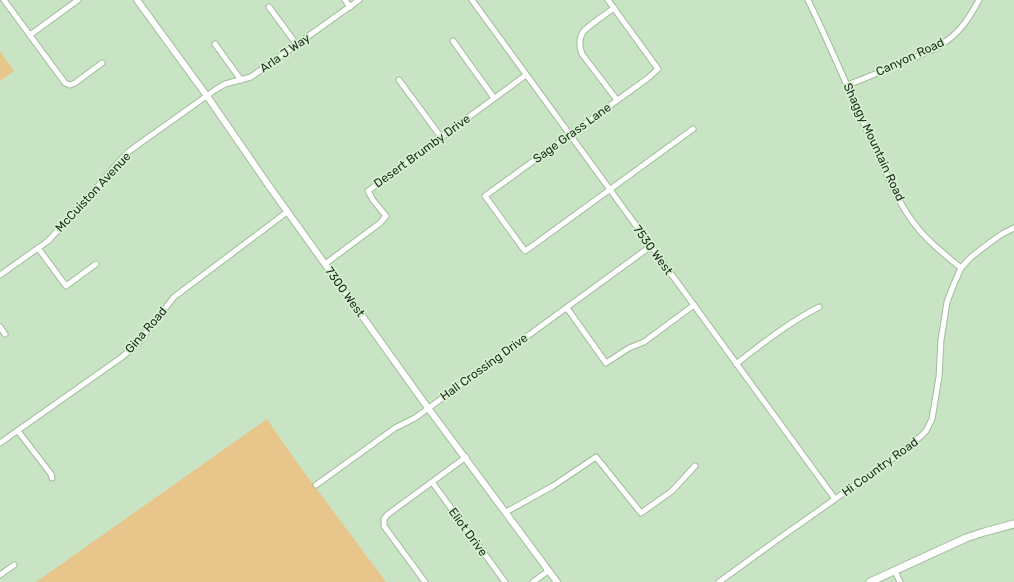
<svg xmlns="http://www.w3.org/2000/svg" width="1014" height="582" font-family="Rubik,sans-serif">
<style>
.green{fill:#e7c58b}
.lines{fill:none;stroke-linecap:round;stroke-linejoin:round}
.minor-casing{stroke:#a0bb9b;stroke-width:7}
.tertiary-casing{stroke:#a0bb9b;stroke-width:8}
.secondary-casing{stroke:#a0bb9b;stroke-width:9}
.minor{stroke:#fff;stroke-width:5}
.tertiary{stroke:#fff;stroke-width:6}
.secondary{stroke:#fff;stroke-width:7}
.labels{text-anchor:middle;stroke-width:3.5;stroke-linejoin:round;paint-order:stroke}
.street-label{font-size:12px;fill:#232e22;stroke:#d6f1d1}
</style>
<rect width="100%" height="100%" fill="#c9e4c4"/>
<g class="green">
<polygon points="0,51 14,71 0,81"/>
<polygon points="267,419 295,460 386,582 36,582"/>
</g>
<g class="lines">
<defs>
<g id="minor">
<polyline points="4,0 65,83 70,85 75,83 102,63"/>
<polyline points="345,0 350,7"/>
<polyline points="472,0 835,499"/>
<polyline points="608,0 658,69 648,78 485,196 525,251 535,244 693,129"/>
<path d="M808,0C833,51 854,103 878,155C888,177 898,202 913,222C926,240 944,254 961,268"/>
<polyline points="269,7 297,45"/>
<path d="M614,8C606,14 589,25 583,32C579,38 579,47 582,54L617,100"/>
<polyline points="30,35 78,0"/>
<polyline points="453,41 494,98"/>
<polyline points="215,44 241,80"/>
<polyline points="399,80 441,137"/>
<path d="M847,85C864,79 880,72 896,65C918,56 942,48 958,31C967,22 973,11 979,0"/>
<polyline points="38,248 66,286 96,264"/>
<polyline points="325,264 380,223 386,216 373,200 368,191 526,75"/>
<polyline points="0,275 48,241 92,193 116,165 127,153 139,144 215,90 225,84 251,77 359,0"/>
<polyline points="567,308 606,363 629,348 644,342 694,305"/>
<polyline points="0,327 5,334"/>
<path d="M736,364C763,343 788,323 819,307"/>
<polyline points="18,431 51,474 52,478"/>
<polyline points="0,443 122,357 138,343 174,297 287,212"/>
<polyline points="432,482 505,582"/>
<polyline points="316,485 395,428 415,418 651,246"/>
<polyline points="506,512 553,486 596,457 641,513 672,491 695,466"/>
<polyline points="895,571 900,582"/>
<polyline points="0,575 14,565"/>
<polyline points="425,582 384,526 384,519 387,515 466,457"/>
<polyline points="533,582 548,571"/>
<polyline points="719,582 777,540 896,456 921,436 926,431 932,419 939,377 941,340 947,302 954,284 961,268 971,257 992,241 1002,234 1014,228"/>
</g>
<polyline id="tertiary" points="137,0 207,96 269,186 345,292 428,408 557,582"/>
<polyline id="secondary" points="870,582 966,538 984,532 1014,524"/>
</defs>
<use href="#minor" class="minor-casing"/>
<use href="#tertiary" class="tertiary-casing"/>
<use href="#secondary" class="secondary-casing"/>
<use href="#minor" class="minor"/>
<use href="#tertiary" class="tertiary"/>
<use href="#secondary" class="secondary"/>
</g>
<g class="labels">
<g class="street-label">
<text transform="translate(285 53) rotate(-35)" y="4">Arla J Way</text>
<text transform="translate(910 57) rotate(-25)" y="4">Canyon Road</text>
<text transform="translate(572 133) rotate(-36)" y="4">Sage Grass Lane</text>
<text transform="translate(874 142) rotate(65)" y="4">Shaggy Mountain Road</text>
<text transform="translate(422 151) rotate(-36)" y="4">Desert Brumby Drive</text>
<text transform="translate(93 192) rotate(-47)" y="4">McCuiston Avenue</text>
<text transform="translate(653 250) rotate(54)" y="4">7530 West</text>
<text transform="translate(345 292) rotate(54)" y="4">7300 West</text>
<text transform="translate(146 330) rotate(-49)" y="4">Gina Road</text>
<text transform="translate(484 367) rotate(-36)" y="4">Hall Crossing Drive</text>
<text transform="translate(880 467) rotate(-36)" y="4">Hi Country Road</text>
<text transform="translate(468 532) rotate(54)" y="4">Eliot Drive</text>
</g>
</g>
</svg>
